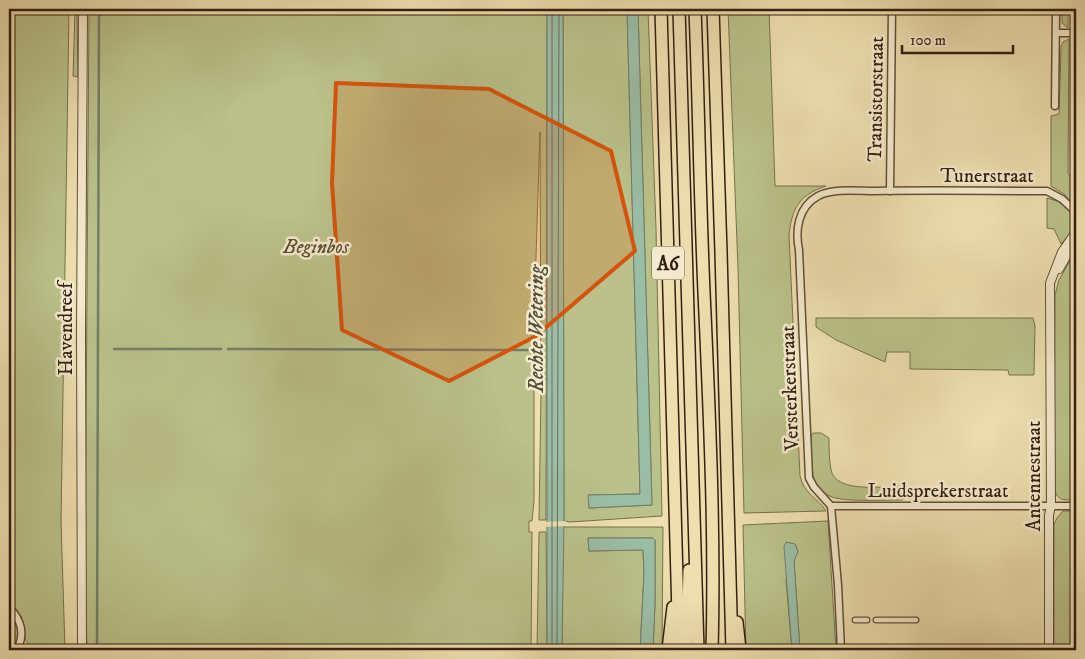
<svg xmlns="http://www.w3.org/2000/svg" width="1085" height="659" font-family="'IM FELL DW Pica',serif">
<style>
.green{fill:#bac18a;stroke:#78704d}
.water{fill:#9bbda6;stroke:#727e6a}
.pier{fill:#eedfb0}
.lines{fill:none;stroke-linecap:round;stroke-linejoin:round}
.shore{stroke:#686e5b;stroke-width:1}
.stream{stroke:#727e6a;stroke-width:2.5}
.pedestrian-casing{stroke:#634f38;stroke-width:7}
.minor-casing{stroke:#634f38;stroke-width:9}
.tertiary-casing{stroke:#634f38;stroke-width:10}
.motorway-casing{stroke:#351f10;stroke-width:14}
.pedestrian{stroke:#f4eacc;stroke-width:4.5}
.minor{stroke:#f4eacc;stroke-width:6}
.tertiary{stroke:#f4eacc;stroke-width:8}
.motorway{stroke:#eedfb0;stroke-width:11}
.marked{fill:#d6530c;fill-opacity:0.2;stroke:#d6530c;stroke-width:4;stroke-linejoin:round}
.labels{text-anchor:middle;stroke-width:5;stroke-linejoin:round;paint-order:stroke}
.shield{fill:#f4eacc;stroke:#6e5c48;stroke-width:1}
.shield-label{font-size:19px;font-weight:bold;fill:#351f10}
.street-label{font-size:20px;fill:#351f10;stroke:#f4eacc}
.park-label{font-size:20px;font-style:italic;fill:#5d5035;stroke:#f4eacc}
.water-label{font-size:21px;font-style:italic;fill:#544e3d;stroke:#f4eacc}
</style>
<rect width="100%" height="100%" fill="#eedfb0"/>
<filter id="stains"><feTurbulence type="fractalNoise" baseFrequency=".004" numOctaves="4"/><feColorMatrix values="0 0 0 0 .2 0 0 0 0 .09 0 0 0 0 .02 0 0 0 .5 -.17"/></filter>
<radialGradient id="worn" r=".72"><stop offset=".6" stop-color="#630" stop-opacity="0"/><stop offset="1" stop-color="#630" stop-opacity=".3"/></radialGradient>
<g class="green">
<polygon points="9,9 69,9 61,521 65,650 32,650 25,639 21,616 9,605 9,578 13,557 9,516"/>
<polygon points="99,9 547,9 546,520 539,520 541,394 540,132 534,320 534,501 532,521 529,521 529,532 532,532 531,650 87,650 85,578 89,11 98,11"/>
<polygon points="563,9 627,9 640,494 589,495 589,508 652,505 638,9 648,9 656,228 662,516 570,522 564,521"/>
<path d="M728,9H769L775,186H826C799,195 792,208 789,235L800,476C804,494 818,498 826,511L744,513L738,268Z"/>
<polygon points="1062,9 1068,9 1068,28 1062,23"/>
<polygon points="75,10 77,10 78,77 73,76"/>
<polygon points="1076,38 1076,173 1075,169"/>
<polygon points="1069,39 1068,173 1076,185 1076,207 1064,194 1051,186 1051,116 1059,114 1061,47 1063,42"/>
<polygon points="1047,198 1063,203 1076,218 1076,227 1061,244 1054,229 1047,228"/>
<path d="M1076,250V500C1062,500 1056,501 1054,485L1055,295L1059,280Z"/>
<polygon points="816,318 1033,318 1035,326 1034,375 1009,375 1008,370 910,369 910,352 887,352 885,362 836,340 816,327"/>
<path d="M821,433L829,438C829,448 829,460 831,470C836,494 884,486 903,486L908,491V496L902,500C886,500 845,502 832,497C824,494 816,487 814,479C810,465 812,449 811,436L813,433Z"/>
<polygon points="1063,511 1076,511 1076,650 1054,650 1054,524 1057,518"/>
<polygon points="828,521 836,650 800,650 794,561 798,551 795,544 786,580 792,650 746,650 743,525"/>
<polygon points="563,527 663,527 662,650 653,650 655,604 655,540 653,538 588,538 589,551 643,550 644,574 640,650 562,650"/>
<polygon points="539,532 546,532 547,650 537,650"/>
<path d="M9,611C17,623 24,637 12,650H9Z"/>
</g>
<g class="water">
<polygon points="547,9 563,9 564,521 562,650 547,650"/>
<polygon points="627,9 638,9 652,505 589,508 588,495 640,494"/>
<polygon points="588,538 653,538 655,540 655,604 653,650 640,650 644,574 643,550 589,551"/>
<polygon points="786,542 795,544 798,552 794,561 800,650 792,650 784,547"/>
</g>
<polygon class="pier" points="566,521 566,526 544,527 544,522"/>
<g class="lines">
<g class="shore">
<polyline points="552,9 552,650"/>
<polyline points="557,650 559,9"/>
</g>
<g class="stream">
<polyline points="114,349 221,349"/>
<polyline points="228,349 533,350"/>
<polyline points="97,650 99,13"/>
</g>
<defs>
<g id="pedestrian">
<polyline points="855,620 867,620"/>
<polyline points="876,620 916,620"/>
</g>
<g id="minor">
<polyline points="1056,33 1076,33"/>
<polyline points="1055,106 1056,9"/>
<polyline points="890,191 892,9"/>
<polyline points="831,506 1076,506"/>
<path d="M9,607C22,621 25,634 17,650"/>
<path d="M841,650L838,585L831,506L814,487L809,478L799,250C795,230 798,207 818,196C833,188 858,191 875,191C932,190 990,191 1047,191L1062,199L1076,212"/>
</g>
<g id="tertiary">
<polyline points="1059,269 1068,253 1076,244"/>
<polyline points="82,650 81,333 83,9"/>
<polyline points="1049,650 1049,515 1051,506 1050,283 1062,252 1076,232"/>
</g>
<g id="motorway">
<polyline points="661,9 679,650"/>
<polyline points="679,9 698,650"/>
<path d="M695,9C699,111 700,213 705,314C710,426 715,538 712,650"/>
<polyline points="713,9 721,252 732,650"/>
<polyline points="737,622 740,650"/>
<polyline points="668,650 673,607"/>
<polyline points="687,650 689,570"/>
</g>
</defs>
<use href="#pedestrian" class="pedestrian-casing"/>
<use href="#minor" class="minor-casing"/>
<use href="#tertiary" class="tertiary-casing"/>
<use href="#motorway" class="motorway-casing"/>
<use href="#pedestrian" class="pedestrian"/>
<use href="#minor" class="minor"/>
<use href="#tertiary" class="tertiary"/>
<use href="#motorway" class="motorway"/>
</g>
<path class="marked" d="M336,83L489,89L611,151L635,251L536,336L449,381L342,330L332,183Z"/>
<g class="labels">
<rect class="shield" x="652" y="246.5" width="32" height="33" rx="4"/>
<g class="shield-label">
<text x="668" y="270">A6</text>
</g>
<g class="street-label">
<text transform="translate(875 99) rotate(-89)" y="7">Transistorstraat</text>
<text x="987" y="182">Tunerstraat</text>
<text transform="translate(65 329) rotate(-90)" y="7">Havendreef</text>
<text transform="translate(789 388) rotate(-92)" y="7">Versterkerstraat</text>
<text transform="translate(1033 476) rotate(-90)" y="7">Antennestraat</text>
<text x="938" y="497">Luidsprekerstraat</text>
</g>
<g class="park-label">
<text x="316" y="253">Beginbos</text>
</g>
<g class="water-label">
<text transform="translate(536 329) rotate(-90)" y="7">Rechte Wetering</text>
</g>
</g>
<rect width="1085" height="659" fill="none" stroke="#eedfb0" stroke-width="30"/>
<rect x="10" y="10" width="1065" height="639" fill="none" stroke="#351f10" stroke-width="2.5"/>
<rect x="15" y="15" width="1055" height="629" fill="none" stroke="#351f10"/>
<path d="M902 45v8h111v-8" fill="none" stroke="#351f10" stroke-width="2.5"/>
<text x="910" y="45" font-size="15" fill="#351f10" stroke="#f4eacc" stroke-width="4" paint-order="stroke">100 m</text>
<rect width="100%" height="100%" filter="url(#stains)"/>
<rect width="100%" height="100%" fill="url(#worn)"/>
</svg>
